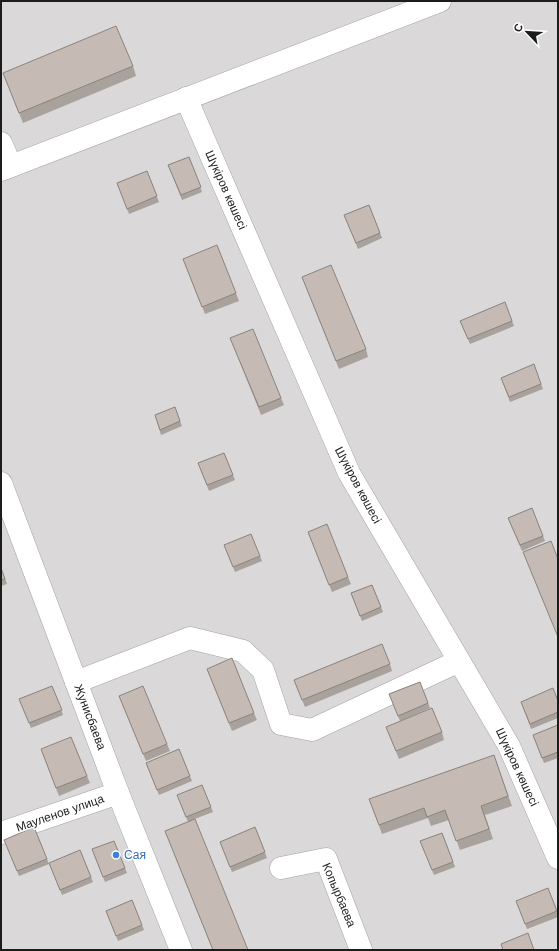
<svg xmlns="http://www.w3.org/2000/svg" width="559" height="951" font-family="Arial,sans-serif">
<style>
.residential{fill:#dad8d8}
.lines{fill:none;stroke-linecap:round;stroke-linejoin:round}
.minor-casing{stroke:#a3a3a3;stroke-width:23}
.minor{stroke:#fff;stroke-width:22}
.wall{fill:#a9a19b}
.building{fill:#c5bbb4;stroke:#8a837e}
.shop-dot{fill:#3f7fe0;stroke:#fff;stroke-width:1.5}
.labels{text-anchor:middle;stroke-width:3;stroke-linejoin:round;paint-order:stroke}
.street-label{font-size:12px;fill:#1c1c1c;stroke:#fff}
.shop-label{font-size:12px;fill:#366cbe;stroke:#fff;text-anchor:start}
</style>
<rect width="100%" height="100%" fill="#ede9e1"/>
<rect class="residential" x="1" y="1" width="557" height="949"/>
<g class="lines">
<defs>
<g id="minor">
<polyline points="186,98 349,473 509,746 558,858"/>
<polyline points="1,143 11,166"/>
<polyline points="1,170 440,1"/>
<polyline points="1,483 118,793 181,950"/>
<polyline points="76,682 190,638 243,651 263,670 281,724 312,730 459,661"/>
<polyline points="1,833 118,793"/>
<polyline points="281,868 326,859 361,950"/>
</g>
</defs>
<use href="#minor" class="minor-casing"/>
<use href="#minor" class="minor"/>
</g>
<g class="wall">
<polygon points="133,66 136,76 23,123 3,73"/>
<polygon points="189,157 202,192 182,200 168,165"/>
<polygon points="147,171 159,202 129,214 117,183"/>
<polygon points="369,205 382,238 358,249 344,215"/>
<polygon points="183,259 236,293 239,301 205,314"/>
<polygon points="302,277 366,349 368,357 339,369"/>
<polygon points="505,302 514,326 470,344 460,321"/>
<polygon points="230,338 281,398 284,405 261,415"/>
<polygon points="534,364 543,389 510,402 501,378"/>
<polygon points="175,407 182,426 161,435 155,415"/>
<polygon points="224,453 235,480 209,491 198,463"/>
<polygon points="532,508 545,541 522,551 508,518"/>
<polygon points="308,532 348,577 351,584 332,592"/>
<polygon points="251,534 262,561 235,572 224,545"/>
<polygon points="1,568 7,584 1,586"/>
<polygon points="372,585 383,612 362,621 351,593"/>
<polygon points="390,664 392,671 305,707 294,680"/>
<polygon points="207,669 254,713 257,720 232,731"/>
<polygon points="420,682 430,708 400,721 389,694"/>
<polygon points="52,686 63,715 31,728 19,699"/>
<polygon points="119,696 167,744 170,751 146,761"/>
<polygon points="558,701 558,718 531,729 521,702"/>
<polygon points="558,725 558,758 544,763 533,735"/>
<polygon points="386,727 442,732 444,740 399,759"/>
<polygon points="41,749 87,776 90,783 59,796"/>
<polygon points="179,749 192,781 159,795 146,763"/>
<polygon points="494,755 512,806 485,815 493,839 460,850 449,820 431,826 428,818 382,834 369,799"/>
<polygon points="202,785 213,812 192,820 248,950 213,950 165,831 188,822 179,800"/>
<polygon points="34,827 49,864 19,876 4,840"/>
<polygon points="255,827 267,858 232,872 220,842"/>
<polygon points="442,833 455,867 434,875 420,841"/>
<polygon points="92,849 125,868 127,873 105,882"/>
<polygon points="80,850 93,882 62,895 49,863"/>
<polygon points="548,888 558,913 558,917 527,929 516,901"/>
<polygon points="132,900 144,930 118,941 106,911"/>
</g>
<g class="building">
<polygon points="116,26 133,66 19,113 3,73"/>
<polygon points="189,157 201,187 181,195 168,165"/>
<polygon points="147,171 157,196 127,209 117,183"/>
<polygon points="369,205 380,233 356,243 344,215"/>
<polygon points="217,245 236,293 202,307 183,259"/>
<polygon points="331,265 366,349 336,361 302,277"/>
<polygon points="505,302 512,321 468,339 460,321"/>
<polygon points="253,329 281,398 259,407 230,338"/>
<polygon points="534,364 541,384 509,397 501,378"/>
<polygon points="175,407 180,421 160,430 155,415"/>
<polygon points="224,453 233,475 207,485 198,463"/>
<polygon points="532,508 543,536 520,545 508,518"/>
<polygon points="327,524 348,577 329,585 308,532"/>
<polygon points="251,534 260,556 233,567 224,545"/>
<polygon points="551,541 558,559 558,637 523,552"/>
<polygon points="1,568 5,579 1,580"/>
<polygon points="372,585 381,607 360,616 351,593"/>
<polygon points="382,644 390,664 302,700 294,680"/>
<polygon points="232,658 254,713 229,723 207,669"/>
<polygon points="420,682 428,703 398,716 389,694"/>
<polygon points="52,686 62,710 29,723 19,699"/>
<polygon points="143,686 167,744 143,754 119,696"/>
<polygon points="553,688 558,701 558,712 530,724 521,702"/>
<polygon points="432,708 442,732 396,751 386,727"/>
<polygon points="558,725 558,752 542,758 533,735"/>
<polygon points="71,737 87,776 56,788 41,749"/>
<polygon points="179,749 190,776 157,790 146,763"/>
<polygon points="494,755 508,796 481,806 489,829 456,841 445,810 427,817 424,808 379,825 369,799"/>
<polygon points="202,785 211,807 186,817 177,795"/>
<polygon points="195,819 248,950 213,950 165,831"/>
<polygon points="34,827 47,859 17,871 4,840"/>
<polygon points="255,827 265,852 230,867 220,842"/>
<polygon points="442,833 453,862 432,870 420,841"/>
<polygon points="114,841 125,868 103,877 92,849"/>
<polygon points="80,850 91,877 60,890 49,863"/>
<polygon points="548,888 557,911 525,924 516,901"/>
<polygon points="132,900 142,925 116,936 106,911"/>
<polygon points="528,933 534,950 503,950 501,944"/>
</g>
<circle class="shop-dot" cx="116" cy="855" r="4"/>
<g class="labels">
<g class="street-label">
<text transform="translate(226 190) rotate(66)" y="4">Шүкіров көшесі</text>
<text transform="translate(358 485) rotate(62)" y="4">Шүкіров көшесі</text>
<text transform="translate(90 717) rotate(69)" y="4">Жунисбаева</text>
<text transform="translate(517 767) rotate(65)" y="4">Шүкіров көшесі</text>
<text transform="translate(60 813) rotate(-19)" y="4">Мауленов улица</text>
<text transform="translate(339 895) rotate(67)" y="4">Копырбаева</text>
</g>
<g class="shop-label">
<text x="124" y="859">Сая</text>
</g>
</g>
<rect width="559" height="951" fill="none" stroke="#1c1c1c" stroke-width="4"/>
<g transform="translate(527 32) rotate(295)" stroke="#ffffff" stroke-width="3" paint-order="stroke">
<path d="M0-3L7 15L0 10L-7 15Z" fill="#1c1c1c"/>
<text y="-6" font-size="11" font-weight="bold" text-anchor="middle" fill="#1c1c1c">С</text>
</g>
</svg>
